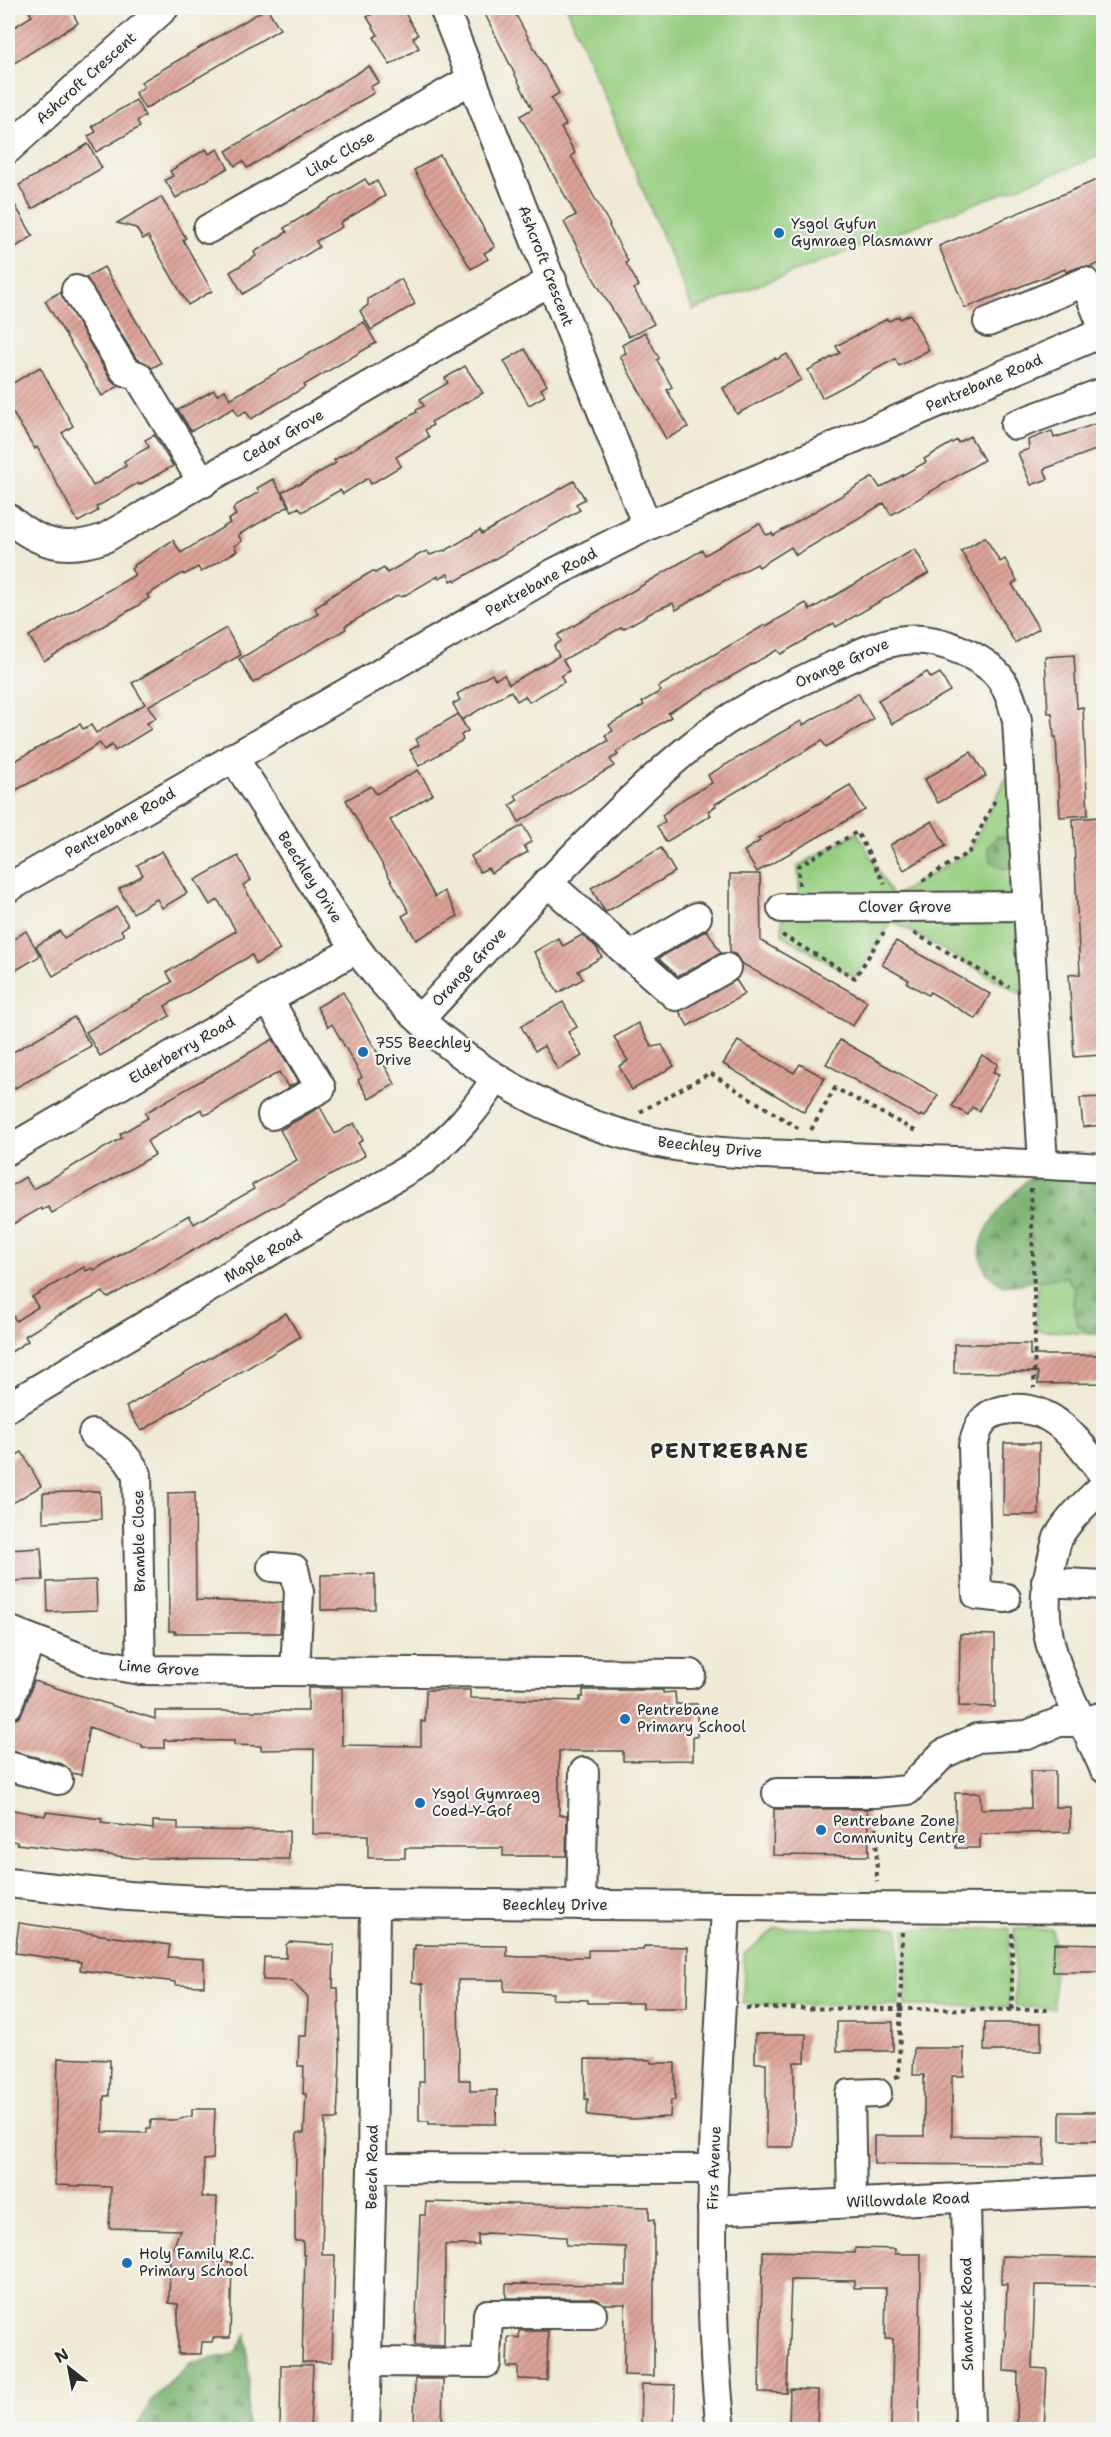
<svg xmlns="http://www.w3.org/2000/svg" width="1111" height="2437" font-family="'Shantell Sans',sans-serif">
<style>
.green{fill:#95cd7f;stroke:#607c55;stroke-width:1.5}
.forest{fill:url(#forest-firs);stroke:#526e4c;stroke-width:1.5}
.building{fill:url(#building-hatch)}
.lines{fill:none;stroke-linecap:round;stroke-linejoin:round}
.minor-casing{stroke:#484844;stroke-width:32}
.path{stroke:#484844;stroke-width:4;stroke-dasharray:4.5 4.5;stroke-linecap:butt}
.minor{stroke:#fff;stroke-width:28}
.poi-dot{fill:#1f6fb2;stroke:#f6f6f2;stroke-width:2}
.labels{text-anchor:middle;stroke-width:4.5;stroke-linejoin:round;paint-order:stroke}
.street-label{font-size:15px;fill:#2b2b2b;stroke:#f6f6f2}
.poi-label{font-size:15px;fill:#2b2b2b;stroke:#f6f6f2;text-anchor:start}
.district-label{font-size:21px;font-weight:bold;letter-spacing:1.5px;fill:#2b2b2b;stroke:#f6f6f2}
</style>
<defs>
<pattern id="forest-firs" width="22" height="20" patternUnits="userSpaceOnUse" patternTransform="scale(1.5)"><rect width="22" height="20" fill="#78b06e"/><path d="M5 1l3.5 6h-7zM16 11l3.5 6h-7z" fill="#638f5b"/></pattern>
<pattern id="building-hatch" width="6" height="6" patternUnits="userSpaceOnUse" patternTransform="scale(1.5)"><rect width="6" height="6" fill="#dda398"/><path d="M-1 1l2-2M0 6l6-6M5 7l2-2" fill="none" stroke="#b3857c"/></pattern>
</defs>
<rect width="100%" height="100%" fill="#f6f6f2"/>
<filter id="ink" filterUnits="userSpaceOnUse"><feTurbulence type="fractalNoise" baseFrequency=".0167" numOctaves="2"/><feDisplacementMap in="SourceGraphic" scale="12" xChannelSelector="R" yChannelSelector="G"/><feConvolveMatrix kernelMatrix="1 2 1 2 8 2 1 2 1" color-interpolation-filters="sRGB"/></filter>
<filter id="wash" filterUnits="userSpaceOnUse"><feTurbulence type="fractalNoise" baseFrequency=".008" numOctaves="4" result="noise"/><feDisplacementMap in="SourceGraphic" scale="24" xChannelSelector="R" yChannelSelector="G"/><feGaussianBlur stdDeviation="1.35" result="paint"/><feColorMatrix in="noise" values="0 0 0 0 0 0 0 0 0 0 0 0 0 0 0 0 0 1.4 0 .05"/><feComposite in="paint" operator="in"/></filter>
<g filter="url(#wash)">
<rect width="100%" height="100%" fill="#efead5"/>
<g class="green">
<polygon points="567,8 1103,8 1103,155 693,310"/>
<polygon points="1020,763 1033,1001 892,921 855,978 782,935 782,908 800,907 798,866 857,832 893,897 969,852 1004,782"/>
<polygon points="1067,1277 1075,1289 1073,1303 1078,1325 1093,1334 1035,1330 1038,1280"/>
<polygon points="776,1928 899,1928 899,2006 743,2004 744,1954"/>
<polygon points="905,1929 1009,1929 1009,2007 905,2006"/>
<polygon points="1014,1929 1053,1929 1054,2008 1015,2007"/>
</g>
<g class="forest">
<polygon points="997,836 1007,837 1017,843 1012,868 1003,869 991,861 988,848"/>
<path d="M1043,1164L1103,1168V1335L1093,1334L1078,1325L1073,1303L1075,1289L1067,1277C1045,1278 1025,1284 1004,1286C998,1282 989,1277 986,1271C962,1236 1020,1188 1043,1164Z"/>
<polygon points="246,2335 249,2382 247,2429 135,2429 152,2400 190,2363 234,2354"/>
</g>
<g id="blocks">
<g class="building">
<polygon points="27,8 70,8 78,23 8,67 8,31 32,16"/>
<polygon points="267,8 280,29 145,109 135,93 144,87 141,82"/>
<polygon points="371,8 402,8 418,35 413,38 419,48 390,65 374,37 378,35 367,17 374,13"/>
<polygon points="482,8 512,8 559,93 551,98 566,125 561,128 575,153 571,156 610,225 609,226 628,261 626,263 639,286 634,289 654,324 629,337 595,281 564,222 576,215 520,116 532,109"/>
<polygon points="369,66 379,82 370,87 374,93 247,168 243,161 235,166 226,151"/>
<polygon points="136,100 145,116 137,121 140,127 96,152 88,136 96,132 92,126"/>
<polygon points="88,144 102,168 32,209 19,185"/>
<polygon points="206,149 209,154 218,149 228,168 176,198 165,180 173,176 170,171"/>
<polygon points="440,155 495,247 484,253 488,259 471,269 414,170"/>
<polygon points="1104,177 1104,258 1099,260 1100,263 1090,267 1079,267 1066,272 1065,269 965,308 939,246"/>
<polygon points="365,179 369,185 377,181 385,196 340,223 342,227 316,241 319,247 243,294 230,272 256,256 254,252 287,232 284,228"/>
<polygon points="8,193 33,236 8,252"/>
<polygon points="161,197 186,238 183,240 212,291 188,305 148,236 143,239 136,228 117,223"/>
<polygon points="104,267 161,363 152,368 136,358 86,277"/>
<polygon points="401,279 415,304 371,330 360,311 368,305 368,299"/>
<polygon points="60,292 111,380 119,386 102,396 45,301"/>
<polygon points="910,314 929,350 899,366 895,359 822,398 808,370 840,353 836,346 887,319 889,321 899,316 900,319"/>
<polygon points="364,322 376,343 304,385 305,387 251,419 246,411 238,416 234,408 191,431 178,410 214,390 217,395 225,390 230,399"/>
<polygon points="645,332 659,358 657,360 672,387 667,390 688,427 666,439 620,356 626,353 622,345"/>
<polygon points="525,349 547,385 541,389 545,396 529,405 504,361"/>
<polygon points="787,354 801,380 737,414 723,388 775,358 776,360"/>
<polygon points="465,366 483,393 431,422 433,425 425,430 429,437 396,457 401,466 371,484 368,478 343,494 340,490 302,512 299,507 292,511 282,492 297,484 298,485 336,463 334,460 417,412 416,410 424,406 420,399 448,383 445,378"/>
<polygon points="40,367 73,426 62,433 93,486 126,466 124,461 149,447 145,440 154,435 173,466 139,485 138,483 96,507 98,511 78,522 37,447 35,449 8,405 8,386"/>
<polygon points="1104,421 1104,447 1044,469 1048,479 1031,485 1018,453 1029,449 1028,440 1052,431 1054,438"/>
<polygon points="970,436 984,460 891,515 884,503 796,555 791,547 759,567 757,564 720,583 676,610 673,603 656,610 623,629 622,627 563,660 569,671 561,676 564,682 529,702 525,696 517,701 511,691 462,720 453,704 460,700 457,694 492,674 495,679 504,675 509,684 559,656 554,646 561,641 558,635 702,550 705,555 758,524 760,524 766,535 772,533 773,536 873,477 880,488 926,462 924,459 948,445 957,440 958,443"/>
<polygon points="273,479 289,506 238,535 242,541 234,546 237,551 201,572 198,567 184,575 183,573 147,595 149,598 137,606 44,661 29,636 135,575 131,569 134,567 133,566 173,540 181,553 230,523 228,520 236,515 233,510 235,506 259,492 257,488"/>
<polygon points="574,481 585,499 576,504 580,510 456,581 455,579 451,581 448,574 439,578 438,576 402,597 398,595 345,626 346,629 253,683 239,659 318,614 315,608 326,601 325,599 373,571 375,573 384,568 387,573 422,553 427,551 430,555 444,550 445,551 480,530 482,534"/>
<polygon points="985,537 1000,562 1005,559 1017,581 1012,584 1039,629 1015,643 961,551"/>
<polygon points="915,549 929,573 836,627 834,623 781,654 777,650 668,713 671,717 616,752 618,755 610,759 614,766 519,822 510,805 518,800 515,795 608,741 605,735 613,731 609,725 644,705 642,702 661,691 658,687 765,625 766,626 806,603 810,610"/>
<polygon points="226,628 241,655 148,706 156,718 147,723 151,729 115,751 112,745 104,750 100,743 59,768 8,794 8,765 80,724 83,729 91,725 96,733 145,704 132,683"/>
<polygon points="1074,655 1077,708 1083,707 1088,815 1060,817 1056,737 1054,737 1052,713 1048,713 1045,657"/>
<polygon points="927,672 931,678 940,673 950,691 892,724 878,700"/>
<polygon points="858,693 873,719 826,747 822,741 715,804 716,806 708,811 711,815 666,842 657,826 665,822 662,815 688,796 712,783 708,775 801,721 803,725"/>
<polygon points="458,714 468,731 461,735 463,740 419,766 410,750 419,745 416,739"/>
<polygon points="971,752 986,776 938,803 925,779"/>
<polygon points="418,770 433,794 390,820 435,897 444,891 458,916 416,940 402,916 409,912 346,800 371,786 376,794"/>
<polygon points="850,785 865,810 757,872 744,851 760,841 758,839"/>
<polygon points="1100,817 1104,870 1104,988 1096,989 1101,1055 1074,1057 1069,975 1080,974 1073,819"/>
<polygon points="932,821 946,846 904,870 890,845"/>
<polygon points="523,825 532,841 524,846 528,852 491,873 488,868 480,872 471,856"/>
<polygon points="661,848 675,872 606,912 604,910 591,888"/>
<polygon points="162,851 187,893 162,908 157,899 133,913 119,889 143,875 137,865"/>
<polygon points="238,856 251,880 243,885 280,950 256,964 252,955 229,968 165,1006 170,1016 100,1056 86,1032 172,982 167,972 236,931 218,900 210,905 195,880"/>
<polygon points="730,874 760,874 761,941 867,1001 853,1026 741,963 735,954 730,953"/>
<polygon points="117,907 128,925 121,930 124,935 53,976 36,946 60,931 64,938"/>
<polygon points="707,930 721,953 678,976 661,961 659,958"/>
<polygon points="26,931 40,956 8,975 8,943"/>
<polygon points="582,935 596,947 602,957 578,971 583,979 558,993 534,952 558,938 563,946"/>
<polygon points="896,941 990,994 976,1019 930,992 928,995 907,983 909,980 882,965"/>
<polygon points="736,980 745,994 688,1026 679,1011"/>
<polygon points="343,992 395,1084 369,1099 358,1080 362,1077 332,1024 328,1027 317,1007"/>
<polygon points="563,1002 577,1027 568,1032 582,1056 558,1070 544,1046 535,1051 521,1026"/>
<polygon points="74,1017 91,1046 8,1092 8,1055"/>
<polygon points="638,1023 652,1047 662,1045 674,1066 632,1090 619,1066 628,1061 614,1037"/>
<polygon points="273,1039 298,1082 288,1087 279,1072 208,1114 204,1114 201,1109 147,1141 155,1155 52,1213 48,1207 42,1210 41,1208 8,1227 8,1188 25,1177 33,1189 122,1138 120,1134 148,1118 145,1113"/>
<polygon points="840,1040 938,1095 925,1117 921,1115 920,1117 826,1064"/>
<polygon points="738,1041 794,1073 800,1064 825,1078 804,1112 723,1064"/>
<polygon points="982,1055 998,1064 993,1072 999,1074 979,1111 972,1107 968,1115 952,1106"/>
<polygon points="1104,1097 1104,1125 1083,1127 1080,1098"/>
<polygon points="320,1107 335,1134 354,1123 363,1140 358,1143 365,1154 363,1157 275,1207 272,1207 218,1238 217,1237 109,1297 106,1297 103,1292 54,1318 25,1336 28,1341 8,1354 8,1307 16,1321 38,1307 32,1297 84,1267 86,1271 92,1268 94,1270 189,1215 194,1224 254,1189 252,1185 297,1160 280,1130"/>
<polygon points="286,1313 300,1337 141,1431 126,1407"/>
<polygon points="954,1344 1030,1344 1030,1355 1104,1355 1104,1383 1038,1384 1038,1372 954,1373"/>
<polygon points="1004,1443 1039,1443 1039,1515 1003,1515"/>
<polygon points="22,1452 41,1486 8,1506 8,1460"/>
<polygon points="100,1491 101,1519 43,1522 43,1493"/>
<polygon points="195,1492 196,1600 282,1603 280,1633 174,1633 175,1631 169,1631 168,1493"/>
<polygon points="41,1548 43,1580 8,1581 8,1550"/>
<polygon points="375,1574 375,1609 321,1610 321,1575"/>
<polygon points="96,1580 97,1610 48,1612 47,1582"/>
<polygon points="960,1634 995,1635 995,1707 959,1706"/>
<polygon points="34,1681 155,1719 155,1711 308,1711 308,1688 342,1688 342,1745 421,1746 421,1721 425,1722 426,1690 470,1690 470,1698 580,1701 580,1697 583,1697 583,1690 663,1690 663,1693 675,1692 676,1704 697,1704 697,1737 693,1737 693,1760 623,1761 623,1751 559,1751 559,1815 567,1815 566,1856 503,1856 503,1848 405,1848 405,1858 368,1858 368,1835 313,1834 314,1749 261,1750 261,1746 234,1745 234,1741 164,1740 164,1748 142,1748 142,1745 89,1727 81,1775 72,1773 62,1764 8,1750 8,1721 18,1718 23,1711"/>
<polygon points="1030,1771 1055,1771 1055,1807 1070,1807 1070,1832 980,1834 980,1848 956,1848 955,1793 980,1793 981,1809 1031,1808"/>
<polygon points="8,1809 45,1816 46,1812 102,1819 101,1823 153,1829 153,1821 178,1822 178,1830 289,1831 289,1859 134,1858 17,1844 17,1842 8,1840"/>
<polygon points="774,1809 867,1809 869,1856 773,1855"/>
<polygon points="19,1923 170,1945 168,1957 204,1959 204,1986 176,1985 176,1982 80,1970 81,1962 15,1953"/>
<polygon points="289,1942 334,1945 333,1988 338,1988 340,2059 337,2119 325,2119 322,2255 335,2255 335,2257 332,2362 302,2362 305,2255 303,2255 303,2241 295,2241 295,2186 297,2133 304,2133 306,2094 303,2094 304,2066 298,2066 299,2036 306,2036 308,1998 292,1981 263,1980 264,1957 286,1958 286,1945"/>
<polygon points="1054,1943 1104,1944 1104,1972 1053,1972"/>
<polygon points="415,1945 507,1946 507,1956 521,1957 588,1957 588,1950 643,1950 644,1946 688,1947 687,2008 643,2008 643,2003 588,2003 588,2000 552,1999 553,1993 504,1991 504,1980 458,1980 459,2080 470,2080 470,2091 497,2090 496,2124 429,2124 429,2121 419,2121 419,2082 424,2082 423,1984 412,1982 413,1950 415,1950"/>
<rect x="837" y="2022" width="56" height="29"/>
<polygon points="985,2023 1041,2023 1041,2051 984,2051"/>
<polygon points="755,2034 806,2034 805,2062 794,2062 794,2147 766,2147 766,2063 755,2063"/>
<polygon points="914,2048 964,2048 964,2076 952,2076 952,2136 1045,2137 1044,2165 874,2164 874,2136 924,2136 924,2075 913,2075"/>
<polygon points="58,2058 110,2060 109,2096 104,2096 103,2132 147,2133 147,2128 150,2128 151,2120 176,2120 192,2116 192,2109 215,2109 213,2159 204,2160 202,2197 217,2197 215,2262 232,2262 230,2338 213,2338 212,2342 202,2342 201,2354 178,2354 178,2304 169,2303 170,2256 180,2230 109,2228 111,2187 55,2185"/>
<polygon points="585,2059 651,2060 651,2063 675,2063 675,2100 671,2100 670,2117 631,2119 587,2115 588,2099 585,2099"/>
<polygon points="1060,2112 1104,2112 1103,2141 1060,2141"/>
<polygon points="426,2202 649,2207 649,2221 654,2220 654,2376 624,2375 625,2304 604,2304 592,2298 506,2298 506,2284 626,2285 626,2247 566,2245 566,2237 486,2233 485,2235 478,2235 478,2245 445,2245 444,2346 415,2345 420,2215 425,2215"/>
<polygon points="855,2248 895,2249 895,2254 921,2254 919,2430 891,2430 893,2339 885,2339 886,2288 854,2288 854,2281 791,2280 787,2393 759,2392 763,2251 855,2253"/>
<polygon points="1002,2256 1104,2258 1104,2286 1035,2285 1032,2368 1047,2369 1044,2430 1017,2430 1018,2372 1004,2371 1007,2284 1001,2284"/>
<polygon points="519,2331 548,2331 547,2380 518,2379 518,2367 507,2367 508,2337 519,2338"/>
<polygon points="281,2365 313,2365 310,2430 280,2430"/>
<polygon points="415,2379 443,2379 442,2428 414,2427"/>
<polygon points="642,2384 675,2385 674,2430 641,2430"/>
<polygon points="790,2389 818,2390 817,2430 789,2430"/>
</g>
</g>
</g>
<g filter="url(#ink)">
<use href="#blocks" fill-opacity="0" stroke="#484844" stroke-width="1.5"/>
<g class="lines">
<defs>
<g id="minor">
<polyline points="444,8 647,526"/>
<polyline points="8,149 164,8"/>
<polyline points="208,229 472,79"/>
<polyline points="76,290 125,371 138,376 203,483"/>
<polyline points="988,322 1085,282 1104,330"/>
<polyline points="1015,425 1104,392"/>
<path d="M8,518C39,545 66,552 105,538L552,280"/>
<path d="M233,757C258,795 282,833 306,872C330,910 354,949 384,983C459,1068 563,1127 675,1146C731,1156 790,1154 847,1157C933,1160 1018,1163 1104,1168"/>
<polyline points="547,882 676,996 726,968"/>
<polyline points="8,888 554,573 647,526 1104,332"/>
<polyline points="782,908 1028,906"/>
<polyline points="630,956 697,917"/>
<polyline points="269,1001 321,1088 272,1115"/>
<path d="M420,1019C477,958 533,896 592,838C631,799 670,761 714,729C749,704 788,687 826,669C875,647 906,626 960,650C998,667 1007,680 1017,720L1043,1164"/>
<polyline points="8,1150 356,949"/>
<path d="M8,1407L424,1160C455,1133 474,1113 496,1078"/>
<path d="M93,1434C114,1445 127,1454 137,1475L141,1670"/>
<path d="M1104,1486C1089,1500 1067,1520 1058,1538C1055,1546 1053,1556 1051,1565C1030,1642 1074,1699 1104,1768"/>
<polyline points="272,1567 294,1569 299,1592 295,1671"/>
<polyline points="1046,1582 1104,1585"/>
<path d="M1006,1598L977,1595L973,1446C978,1426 982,1414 1004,1410C1052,1401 1077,1441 1104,1475"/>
<polyline points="8,1630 91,1662 141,1670 691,1674"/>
<polyline points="8,1705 30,1640"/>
<polyline points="8,1766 58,1780"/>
<polyline points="777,1793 875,1793 908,1790 943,1754 977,1738 1027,1735 1059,1722 1083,1722 1104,1716"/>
<polyline points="8,1883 128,1896 236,1902 1104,1909"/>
<polyline points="581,1905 584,1772"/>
<polyline points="372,2168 714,2169"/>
<polyline points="966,2198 970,2430"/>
<polyline points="852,2202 850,2094 877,2093"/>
<polyline points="712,2210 1104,2191"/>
<polyline points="366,2362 486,2363 488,2314 592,2314"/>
<polyline points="365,2430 372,2168 375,1904"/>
<path d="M721,2430C702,2256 718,2080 726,1906"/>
</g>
</defs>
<use href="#minor" class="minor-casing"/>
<g class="path">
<polyline points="922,881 969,852 996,798"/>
<polyline points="799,885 798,866 857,832 885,884"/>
<polyline points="914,933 1009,987"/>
<polyline points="782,935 855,978 884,932"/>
<polyline points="640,1112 710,1073 801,1130"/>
<polyline points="811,1130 835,1088 919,1133"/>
<polyline points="1031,1188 1035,1330 1034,1388"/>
<polyline points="876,1818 877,1882"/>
<polyline points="1012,1933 1012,2010"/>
<polyline points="746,2008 1052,2010"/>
<polyline points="895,2077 899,2076 902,1932"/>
</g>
<use href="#minor" class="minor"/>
</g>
</g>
<g class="poi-dot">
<circle cx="779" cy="233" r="6"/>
<circle cx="363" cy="1052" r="6"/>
<circle cx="625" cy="1719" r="6"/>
<circle cx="420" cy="1803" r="6"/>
<circle cx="821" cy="1830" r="6"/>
<circle cx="127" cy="2263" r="6"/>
</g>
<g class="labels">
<g class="street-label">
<text transform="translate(86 78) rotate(-42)" y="5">Ashcroft Crescent</text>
<text transform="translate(340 154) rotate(-30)" y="5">Lilac Close</text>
<text transform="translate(546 266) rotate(69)" y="5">Ashcroft Crescent</text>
<text transform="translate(984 383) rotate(-23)" y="5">Pentrebane Road</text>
<text transform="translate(283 436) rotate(-30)" y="5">Cedar Grove</text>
<text transform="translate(541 582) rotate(-29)" y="5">Pentrebane Road</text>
<text transform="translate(842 663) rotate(-24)" y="5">Orange Grove</text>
<text transform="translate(120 823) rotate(-30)" y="5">Pentrebane Road</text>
<text transform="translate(310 877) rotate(57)" y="5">Beechley Drive</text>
<text x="905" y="912">Clover Grove</text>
<text transform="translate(469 967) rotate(-47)" y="5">Orange Grove</text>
<text transform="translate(182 1050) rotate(-30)" y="5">Elderberry Road</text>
<text transform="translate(710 1147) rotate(6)" y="5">Beechley Drive</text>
<text transform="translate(263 1256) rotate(-31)" y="5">Maple Road</text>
<text transform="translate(139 1541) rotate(-91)" y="5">Bramble Close</text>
<text transform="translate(159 1668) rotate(4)" y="5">Lime Grove</text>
<text x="555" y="1910">Beechley Drive</text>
<text transform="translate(372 2167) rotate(-89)" y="5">Beech Road</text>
<text transform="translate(714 2168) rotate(-88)" y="5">Firs Avenue</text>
<text transform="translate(908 2200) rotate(-2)" y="5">Willowdale Road</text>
<text transform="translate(967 2314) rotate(-91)" y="5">Shamrock Road</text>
</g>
<g class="poi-label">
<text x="791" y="229">Ysgol Gyfun<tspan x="791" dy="17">Gymraeg Plasmawr</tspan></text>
<text x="375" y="1048">755 Beechley<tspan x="375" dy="17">Drive</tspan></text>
<text x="637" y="1715">Pentrebane<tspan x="637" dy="17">Primary School</tspan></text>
<text x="432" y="1799">Ysgol Gymraeg<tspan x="432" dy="17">Coed-Y-Gof</tspan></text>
<text x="833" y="1826">Pentrebane Zone<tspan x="833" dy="17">Community Centre</tspan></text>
<text x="139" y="2259">Holy Family R.C.<tspan x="139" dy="17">Primary School</tspan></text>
</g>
<g class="district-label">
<text x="730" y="1458">PENTREBANE</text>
</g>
</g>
<rect width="1111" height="2437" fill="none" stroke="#f6f6f2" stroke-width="30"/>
<g transform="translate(69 2368) rotate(329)" stroke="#f6f6f2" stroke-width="4.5" paint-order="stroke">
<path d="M0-4.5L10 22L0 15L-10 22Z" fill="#2b2b2b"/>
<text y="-9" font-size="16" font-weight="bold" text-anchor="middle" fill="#2b2b2b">N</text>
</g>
</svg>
